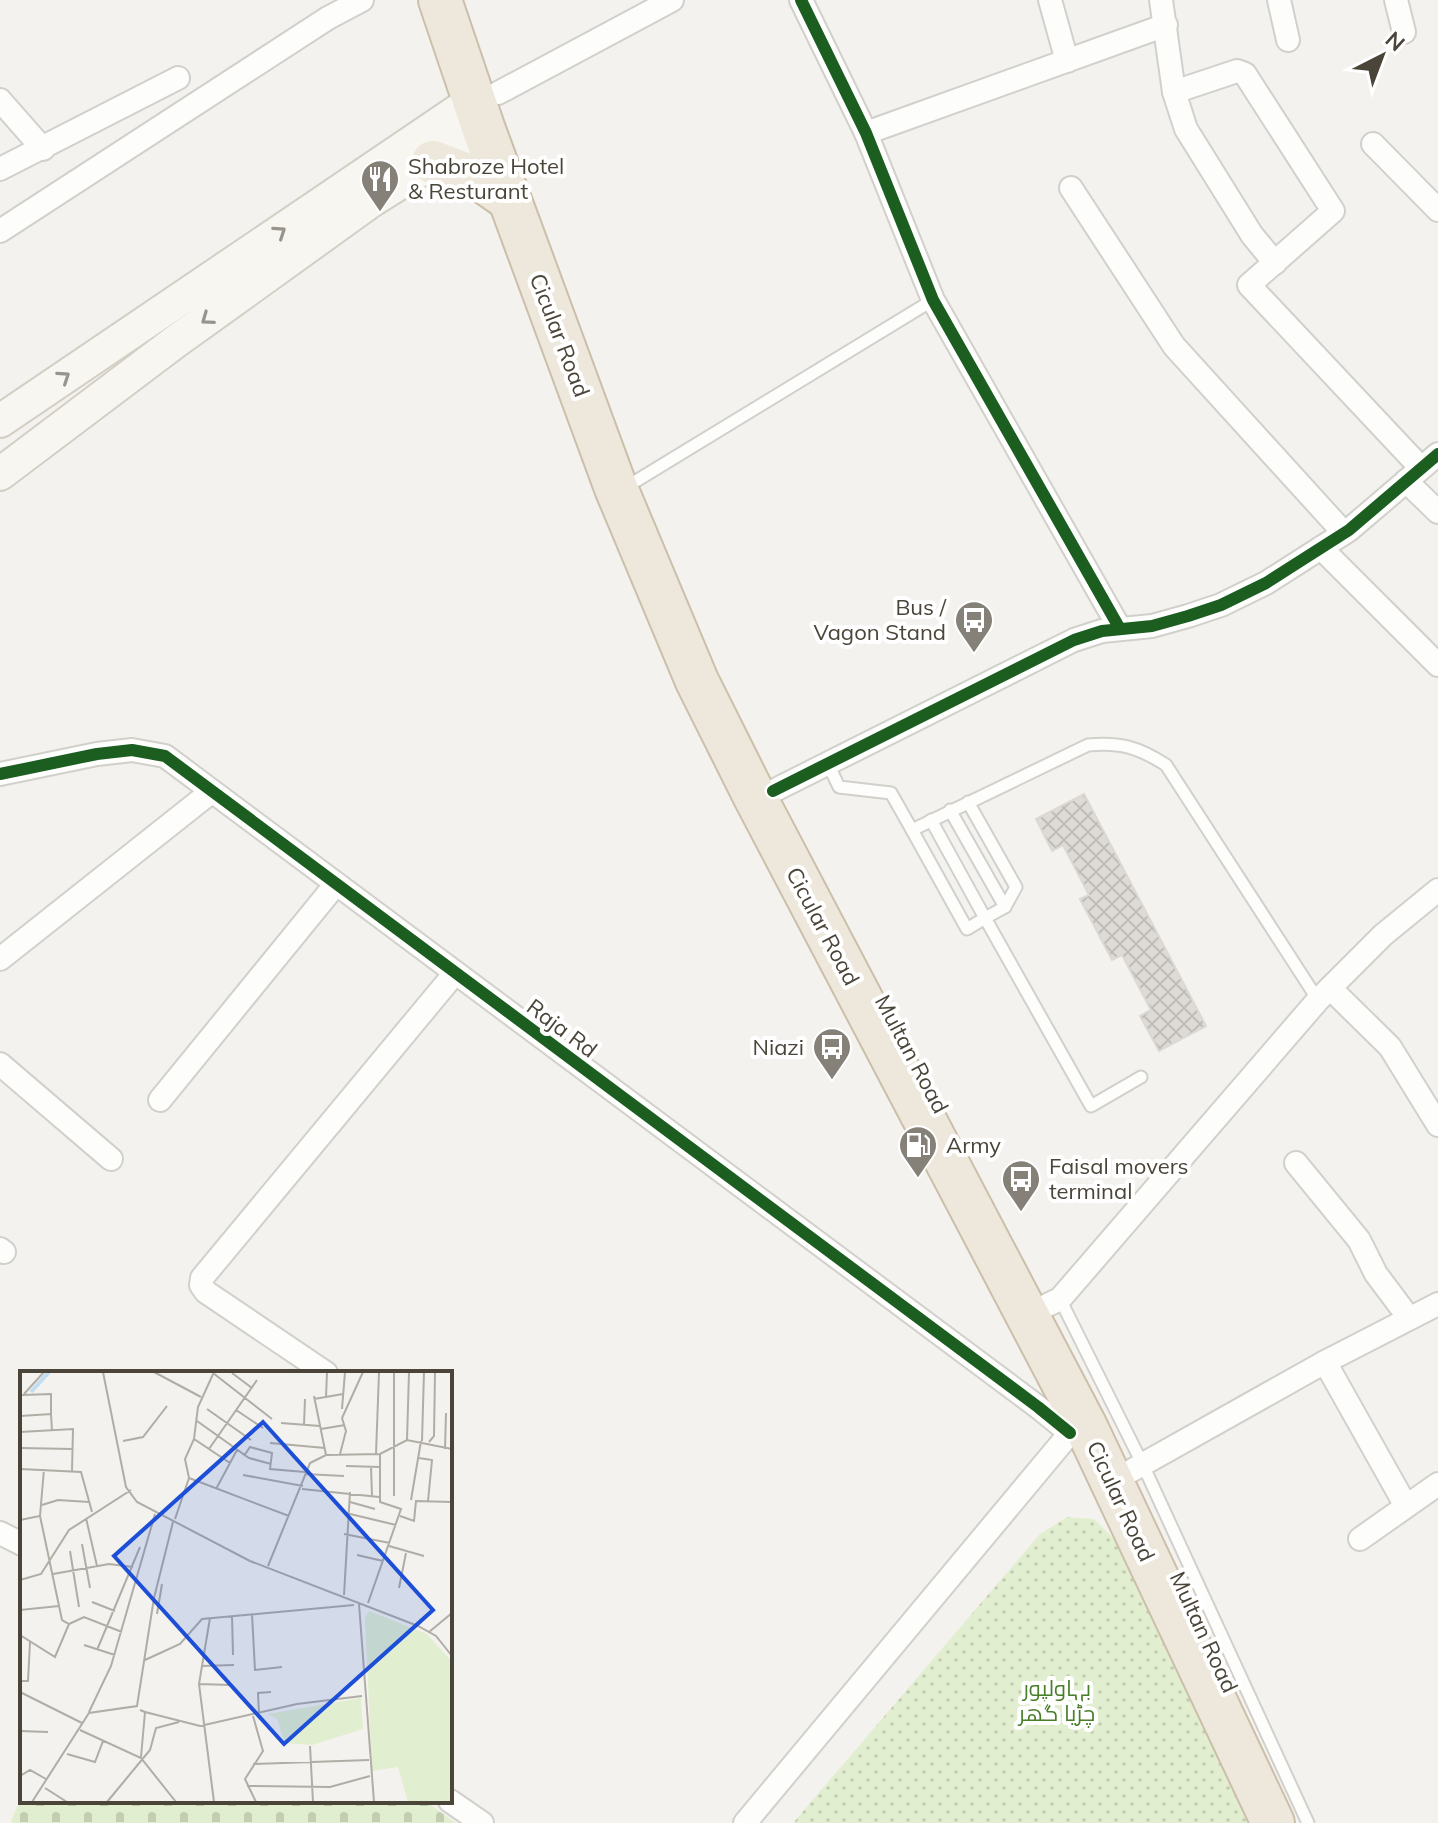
<svg xmlns="http://www.w3.org/2000/svg" width="1438" height="1823" font-family="Mulish,Cairo,sans-serif">
<style>
.green{fill:url(#green-dots)}
.cemetery{fill:url(#cemetery-stones)}
.building{fill:url(#building-cross-hatch);stroke:#dcd9d4;stroke-width:2}
.lines{fill:none;stroke-linecap:round;stroke-linejoin:round}
.lane-casing{stroke:#d2d0cb;stroke-width:15}
.street-casing{stroke:#d2d0cb;stroke-width:26}
.secondary-casing{stroke:#d3cfc5;stroke-width:36}
.highway-casing{stroke:#ccbfa9;stroke-width:46}
.lane{stroke:#fdfdfc;stroke-width:11}
.street{stroke:#fdfdfc;stroke-width:22}
.secondary{stroke:#f7f6f1;stroke-width:32}
.highway{stroke:#ede8db;stroke-width:42}
.cycleway-casing{stroke:#fff;stroke-width:17}
.cycleway{stroke:#1b5e20;stroke-width:12}
.oneway{stroke:#98948c}
.labels{text-anchor:middle;stroke-width:8;stroke-linejoin:round;paint-order:stroke}
.poi-label{font-size:22px;fill:#4b4439;stroke:#fff;text-anchor:start}
.street-label{font-size:22px;fill:#4b4439;stroke:#fff}
.park-label{font-size:22px;fill:#4a7f2a;stroke:#fff}
.inset-river{fill:none;stroke:#c0ddf1;stroke-width:4}
.inset-road{fill:none;stroke:#b0aca6;stroke-width:2}
.view{fill:#1d4ed8;fill-opacity:0.15;stroke:#1d4ed8;stroke-width:4}
.inset-edge{fill:none;stroke:#4b4439;stroke-width:4}
</style>
<defs>
<pattern id="green-dots" width="8" height="8" patternUnits="userSpaceOnUse" patternTransform="scale(2)"><rect width="8" height="8" fill="#e1eecf"/><path d="M2 2h.1M6 6h.1" fill="none" stroke="#c3cdb2" stroke-width="1.8" stroke-linecap="round"/></pattern>
<pattern id="cemetery-stones" width="16" height="16" patternUnits="userSpaceOnUse" patternTransform="scale(2)"><rect width="16" height="16" fill="#e1eecf"/><path d="M2 7V4a2 2 0 0 1 4 0v3zM10 15v-3a2 2 0 0 1 4 0v3z" fill="#c3cdb2"/></pattern>
<pattern id="building-cross-hatch" width="8" height="8" patternUnits="userSpaceOnUse" patternTransform="scale(2)"><rect width="8" height="8" fill="#dedbd6"/><path d="M0 0l8 8M0 8l8-8" fill="none" stroke="#c0bdb8"/></pattern>
</defs>
<rect width="100%" height="100%" fill="#f4f2ee"/>
<polygon class="green" points="1067,1517 1094,1519 1120,1545 1248,1823 793,1823 1040,1534"/>
<polygon class="cemetery" points="22,1795 22,1801 425,1801 456,1823 12,1823 11,1821"/>
<polygon class="building" points="1084,794 1206,1026 1159,1051 1140,1016 1151,1010 1122,955 1112,960 1080,899 1089,895 1063,845 1052,851 1036,819"/>
<g class="lines">
<defs>
<g id="lane">
<polyline points="636,481 933,300"/>
<path d="M828,764L839,787L891,793L912,830L1088,745C1120,742 1138,747 1166,765L1318,1000"/>
<polyline points="968,802 1016,887 1005,907 985,918 1091,1106 1141,1077"/>
<polyline points="950,810 1005,907"/>
<polyline points="912,830 967,929 985,918 931,820"/>
<polyline points="1060,1299 1143,1465 1308,1823"/>
</g>
<g id="street">
<polyline points="801,0 866,133 933,300 1120,629"/>
<polyline points="1050,0 1067,61"/>
<polyline points="1161,0 1174,92 1186,129 1252,235 1275,263"/>
<polyline points="1279,0 1288,40"/>
<polyline points="1396,0 1404,32"/>
<polyline points="1174,92 1237,71 1245,74 1333,211 1249,285 1421,468"/>
<polyline points="498,93 672,0"/>
<polyline points="0,100 43,149"/>
<polyline points="866,133 1166,25"/>
<polyline points="1373,144 1438,210"/>
<polyline points="0,169 178,78"/>
<polyline points="1071,188 1174,346 1344,533"/>
<polyline points="0,231 328,18 362,0"/>
<polyline points="1406,481 1438,512"/>
<polyline points="1321,548 1438,665"/>
<polyline points="0,774 97,754 132,750 165,756 1038,1407 1070,1433"/>
<polyline points="773,791 1074,640 1102,631 1152,626 1188,616 1221,605 1266,583 1349,530 1438,454"/>
<polyline points="0,959 211,792"/>
<polyline points="1330,988 1390,1047 1438,1125"/>
<polyline points="0,1064 111,1159"/>
<polyline points="160,1100 336,884"/>
<polyline points="1296,1163 1359,1240 1376,1274 1409,1318"/>
<polyline points="0,1249 4,1252"/>
<polyline points="1027,1315 1060,1299 1318,1000 1383,935 1438,890"/>
<polyline points="1325,1362 1406,1506"/>
<polyline points="326,1373 206,1292 201,1285 202,1278 455,973"/>
<polyline points="1129,1472 1325,1362 1438,1304"/>
<polyline points="0,1533 22,1544"/>
<polyline points="1360,1539 1438,1484"/>
<polyline points="450,1801 482,1823"/>
<polyline points="745,1823 1070,1433 1084,1427"/>
</g>
<g id="secondary">
<polyline points="0,421 474,100"/>
<polyline points="0,474 175,342 371,201 484,130"/>
</g>
<g id="highway">
<polyline points="440,0 484,130 616,488 697,681 755,797 1086,1427 1273,1823"/>
<polyline points="433,162 483,181 509,199"/>
</g>
</defs>
<use href="#lane" class="lane-casing"/>
<use href="#street" class="street-casing"/>
<use href="#secondary" class="secondary-casing"/>
<use href="#highway" class="highway-casing"/>
<use href="#lane" class="lane"/>
<use href="#street" class="street"/>
<use href="#secondary" class="secondary"/>
<use href="#highway" class="highway"/>
<defs>
<g id="cycleway">
<polyline points="801,0 866,133 933,300 1120,629"/>
<polyline points="0,774 97,754 132,750 165,756 1038,1407 1070,1433"/>
<polyline points="773,791 1074,640 1102,631 1152,626 1188,616 1221,605 1266,583 1349,530 1438,454"/>
</g>
</defs>
<use href="#cycleway" class="cycleway-casing"/>
<use href="#cycleway" class="cycleway"/>
</g>
<defs><path id="oneway-chevron" d="M-2-3.5L2.5 0L-2 3.5" fill="none" stroke-width="1.6" stroke-linecap="round" stroke-linejoin="round" transform="scale(2)"/></defs>
<g class="oneway">
<use href="#oneway-chevron" transform="translate(280 232) rotate(-34)"/>
<use href="#oneway-chevron" transform="translate(207 319) rotate(144)"/>
<use href="#oneway-chevron" transform="translate(64 377) rotate(-34)"/>
</g>
<defs>
<symbol id="restaurant-pin" viewBox="-11 -11 22 30"><path d="M0 17L-7.5 6A9.5 9.5 0 1 1 7.5 6Z" fill="#868178" stroke="#fff"/><path d="M-5-6h1v4h1v-4h1v4h1v-4h1v5L-1.5 .5V6h-2V.5L-5-1ZM5-6V6H3V1.5H1.5Q1.5-4 5-6Z" fill="#fff"/></symbol>
<symbol id="bus-pin" viewBox="-11 -11 22 30"><path d="M0 17L-7.5 6A9.5 9.5 0 1 1 7.5 6Z" fill="#868178" stroke="#fff"/><path d="M-5-6H5V4H4V6H2V4H-2V6H-4V4H-5ZM-3.5-4V0h7V-4ZM-3.5 1.2v1.5H-2V1.2ZM2 1.2v1.5H3.5V1.2Z" fill="#fff"/></symbol>
<symbol id="fuel-pin" viewBox="-11 -11 22 30"><path d="M0 17L-7.5 6A9.5 9.5 0 1 1 7.5 6Z" fill="#868178" stroke="#fff"/><path d="M-5.5-6h7V0h2V4h1.3V-2.5L3-4.5l.8-.8L6-3V5H2.5V1h-1V6h-7ZM-4.2-4.7v3.2H.2V-4.7Z" fill="#fff"/></symbol>
</defs>
<g fill-rule="evenodd">
<use href="#restaurant-pin" x="358" y="157" width="44" height="60"/>
<use href="#bus-pin" x="952" y="598" width="44" height="60"/>
<use href="#bus-pin" x="810" y="1025" width="44" height="60"/>
<use href="#fuel-pin" x="896" y="1123" width="44" height="60"/>
<use href="#bus-pin" x="999" y="1157" width="44" height="60"/>
</g>
<g class="labels">
<g class="poi-label">
<text x="408" y="174">Shabroze Hotel<tspan x="408" dy="25">&amp; Resturant</tspan></text>
<text x="946" y="615" text-anchor="end">Bus /<tspan x="946" dy="25">Vagon Stand</tspan></text>
<text x="804" y="1055" text-anchor="end">Niazi</text>
<text x="946" y="1153">Army</text>
<text x="1049" y="1174">Faisal movers<tspan x="1049" dy="25">terminal</tspan></text>
</g>
<g class="street-label">
<text transform="translate(560 335) rotate(69)" y="8">Cicular Road</text>
<text transform="translate(823 926) rotate(62)" y="8">Cicular Road</text>
<text transform="translate(562 1028) rotate(37)" y="8">Raja Rd</text>
<text transform="translate(912 1054) rotate(62)" y="8">Multan Road</text>
<text transform="translate(1121 1501) rotate(65)" y="8">Cicular Road</text>
<text transform="translate(1204 1632) rotate(65)" y="8">Multan Road</text>
</g>
<g class="park-label">
<text x="1057" y="1696">بہاولپور<tspan x="1057" dy="25">چڑیا گھر</tspan></text>
</g>
</g>
<g transform="translate(20 1371)">
<rect width="432" height="432" fill="#f4f2ee"/>
<path d="M349,240L407,263L432,291V431H388L378,396L352,400L345,247Z" fill="#e1eecf"/>
<path d="M341,327L343,358L292,374L265,372L257,348L248,343Z" fill="#e1eecf"/>
<path class="inset-river" d="M11,21L29,1"/>
<path class="inset-road" d="M83,1L106,116L117,131L230,190L398,255L416,265L432,285M134,1L181,26M374,1V125M193,2L252,48M212,2L232,17M4,23L24,1M2,24L31,23V43M294,25L306,84M306,26L307,1M294,28L323,23M187,38L231,69M322,38L325,1M216,39L243,57M0,45L31,43L32,60M177,50L229,87L251,93M261,52L300,55M284,54L285,28M301,58L325,54M0,61L53,58L52,100M174,68L210,92M387,69L389,1M103,70L123,66L147,35M402,70L404,1M409,71L414,65L415,1M250,72L305,77M0,77L52,78M189,78L237,9M425,78L426,42M320,83L326,60L322,47L343,1M356,83L359,1M224,85L230,76L252,82L250,98L285,101M399,87L412,89L408,130M326,95L360,96M351,96L352,125M0,98L61,101L72,141M285,103L324,105M223,104L283,115M169,107L269,145M196,118L217,79M282,118L359,126M391,129L401,70M330,131L355,138M22,134L38,129L69,131M326,142L376,154M20,145L42,249L49,253L64,246L102,261M380,145L394,150L396,130L432,131M66,147L77,195M155,148L169,107L165,88L174,68L178,36L194,1M0,149L20,145L24,98M324,163L370,172M62,173L70,217M369,175L404,185M50,180L59,236M337,184L363,190M248,195L290,92L306,84L360,83L387,69L432,78M33,203L89,193L113,196M0,209L21,203L49,159L111,119M379,217L386,182M324,224L330,121M72,231L95,240M348,232L381,138L360,131V83M339,233L354,431M0,239L39,235M137,243L142,213M232,243L235,299L262,296M212,245L213,284M190,247L179,313L194,431M409,261L432,242M0,264L35,286L49,253M64,274L95,284M77,279L120,176M125,289L160,273L182,248L334,234M182,295L214,294M0,310H8L10,271M179,313L211,314M0,321L62,352M120,339L125,341L121,386M69,341L91,295L135,143M125,341L180,355L277,333L342,325M239,343L238,322L251,321M233,345L243,380L225,408L236,431M60,359L121,387L156,431M0,360L28,361M290,375L293,431M47,383L75,391L83,370M233,393L349,389M0,405L10,399L26,408M227,415L310,416L350,405M25,417L47,431M12,431L69,342L117,335L134,227L153,151M87,431L130,379L136,357L159,351"/>
<path class="view" d="M243,51L413,239L264,373L94,185Z"/>
<rect width="432" height="432" class="inset-edge"/>
</g>
<g transform="translate(1382 56) rotate(42)" stroke="#ffffff" stroke-width="6" paint-order="stroke">
<path d="M0-6L14 30L0 20L-14 30Z" fill="#4b4439"/>
<text y="-12" font-size="22" font-weight="bold" text-anchor="middle" fill="#4b4439">N</text>
</g>
</svg>
